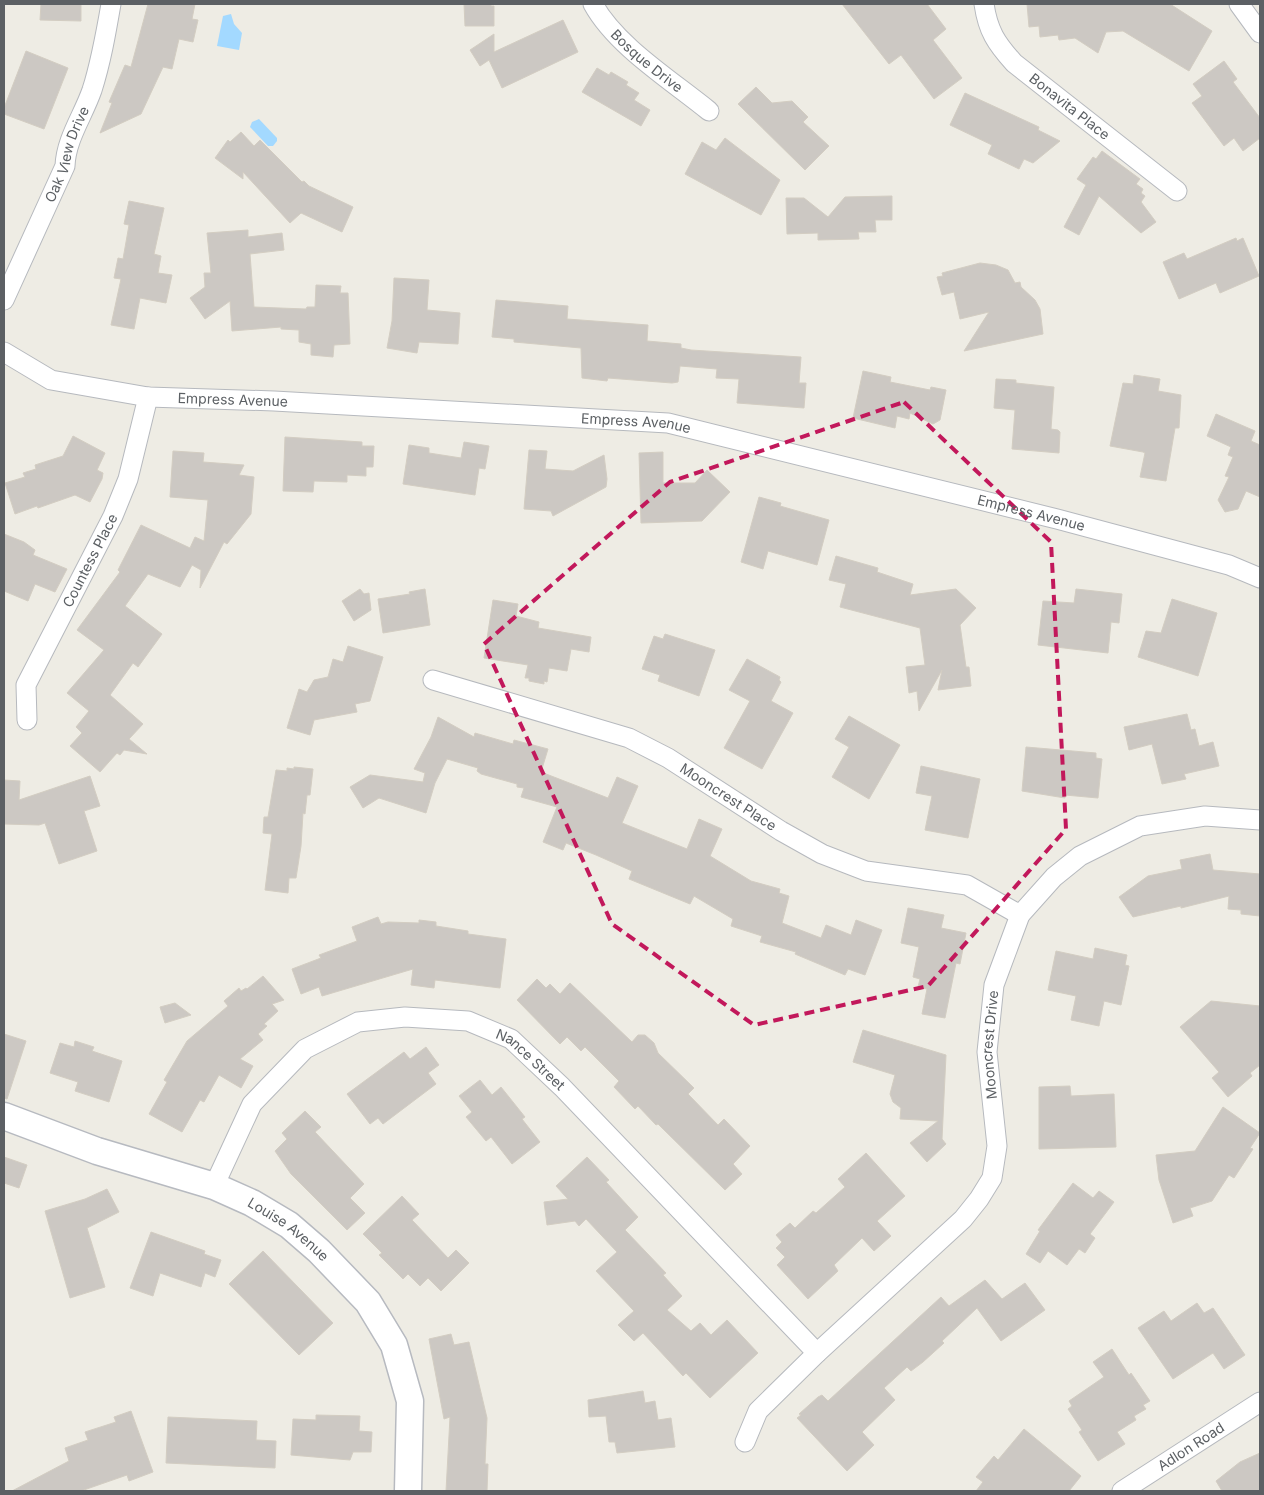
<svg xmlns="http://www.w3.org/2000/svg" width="1264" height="1495" font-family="Inter,sans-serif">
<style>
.water{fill:#a3d9ff}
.building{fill:#ccc8c3;stroke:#d3cdc2}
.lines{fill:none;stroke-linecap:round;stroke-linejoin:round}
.street-casing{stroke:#b6b9be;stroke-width:21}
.secondary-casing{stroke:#b7bac0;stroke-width:29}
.street{stroke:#fff;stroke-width:19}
.secondary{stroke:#fff;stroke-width:26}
.marked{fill:none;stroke:#c2185b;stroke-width:4;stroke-dasharray:10 6;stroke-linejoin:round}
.labels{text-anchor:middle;stroke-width:5;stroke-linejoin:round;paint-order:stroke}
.street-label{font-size:14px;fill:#5c6064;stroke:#fff}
</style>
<rect width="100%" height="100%" fill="#eeece4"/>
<g class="water">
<polygon points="231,14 234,24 242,33 239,50 217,46 223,16"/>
<polygon points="259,119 277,138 277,141 273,146 268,146 250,127 252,122"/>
</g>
<g class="building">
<polygon points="41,4 81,4 81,21 40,20"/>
<polygon points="148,4 195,4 192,19 198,20 193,42 179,39 172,69 163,67 141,114 100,133 112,103 109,102 125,65 131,67"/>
<polygon points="464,4 491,4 491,6 494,6 494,26 465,26"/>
<polygon points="842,4 927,4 946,29 933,40 962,78 934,99 901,55 889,64"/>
<polygon points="1027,4 1170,4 1212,31 1189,71 1123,31 1106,32 1098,53 1075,38 1059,40 1058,35 1040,37 1039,26 1029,27"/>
<polygon points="563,20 578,52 502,88 489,60 480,66 470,50 494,34 494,52"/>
<polygon points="26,51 68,68 44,129 4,114 4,108"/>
<polygon points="1224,61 1237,79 1233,82 1260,118 1260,138 1243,151 1234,138 1224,146 1192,103 1202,96 1193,84"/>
<polygon points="597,68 609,75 611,72 628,82 626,85 639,93 634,100 650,110 641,126 582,92"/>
<polygon points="756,87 772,103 792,101 808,117 803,122 829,146 805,170 738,104"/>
<polygon points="965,93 1039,127 1038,130 1060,141 1033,163 1024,159 1019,169 988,154 992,145 950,125"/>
<polygon points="241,132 254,146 260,140 302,182 304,181 309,186 353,207 342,232 301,213 290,223 243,172 243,179 215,158 228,140 230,142"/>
<polygon points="725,138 780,180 761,215 685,174 702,142 716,150"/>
<polygon points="1102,151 1140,179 1136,184 1143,189 1141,193 1145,196 1141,202 1156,222 1141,233 1099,196 1079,235 1064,227 1086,185 1077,179 1093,157 1096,159"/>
<polygon points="892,196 892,220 875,220 876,232 858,232 859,239 818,240 818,233 787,234 786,198 804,198 828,217 845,197"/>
<polygon points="129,201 164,208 154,254 161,256 158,273 172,275 166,303 140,298 134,329 111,325 121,279 114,278 118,258 123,259 129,225 124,224"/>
<polygon points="248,230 248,237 282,233 284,250 250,254 254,307 306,309 307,307 315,307 316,285 341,286 340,293 348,293 350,344 334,345 333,357 311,355 311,344 299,342 299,330 281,329 281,327 232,331 230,301 205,319 190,298 205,287 204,273 211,273 207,233"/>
<polygon points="1236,238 1237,241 1243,238 1259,276 1220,293 1216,283 1179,299 1163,262 1184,253 1187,259"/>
<polygon points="980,263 996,265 1008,270 1015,283 1020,282 1021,287 1035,300 1040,309 1043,334 964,351 989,312 960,319 954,292 942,295 937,277 943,276 942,273"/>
<polygon points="394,278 429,280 427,310 460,313 458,344 419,342 417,353 387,348 392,321"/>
<polygon points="496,300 568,306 567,319 648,325 647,341 681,344 681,348 691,350 801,357 799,383 806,383 804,408 737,403 739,379 716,378 717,369 680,366 678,382 672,383 608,378 607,381 582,378 581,348 514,342 514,339 492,337"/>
<polygon points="863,371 891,377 890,382 930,390 931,387 946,390 940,420 933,424 910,413 909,419 897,416 895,428 853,418"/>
<polygon points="1134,375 1160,379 1158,391 1181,395 1179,428 1175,428 1166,481 1140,477 1145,453 1143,452 1110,446 1123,383 1133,384"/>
<polygon points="996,379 1016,380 1016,383 1054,387 1051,429 1058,430 1060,432 1059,453 1012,449 1015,410 994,408"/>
<polygon points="1216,414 1255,431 1251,441 1260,445 1260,497 1246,491 1238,509 1225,512 1218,500 1229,477 1225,476 1233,457 1228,455 1231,447 1207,436"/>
<polygon points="73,436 105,453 97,470 103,473 102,479 90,502 75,495 38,508 37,506 15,514 5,483 25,477 23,473 36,469 35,465 63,456"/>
<polygon points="285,437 362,442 362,446 374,446 373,467 366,467 366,476 347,475 347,482 314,481 313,492 283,491"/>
<polygon points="464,442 489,446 485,469 479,468 475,495 403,484 409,445 429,448 429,453 461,458"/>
<polygon points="529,450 547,451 545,469 573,471 604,455 607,479 606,487 553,516 551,511 524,509"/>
<polygon points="173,451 204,453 203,462 244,465 239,475 254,477 251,514 227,544 224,542 200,588 201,570 192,565 180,587 148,574 125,606 162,634 138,667 133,663 110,695 143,724 129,739 147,754 124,750 120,755 117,753 100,772 70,746 82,733 76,727 89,711 67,693 104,650 77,630 120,572 118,570 141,525 190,548 195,537 204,541 208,500 170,497"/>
<polygon points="663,452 663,483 695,483 707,470 730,492 702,521 641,523 639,453"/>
<polygon points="759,497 781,503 780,506 829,520 817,565 768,551 763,569 741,562"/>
<polygon points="4,534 24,542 35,550 33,555 67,569 55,592 35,584 28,601 4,591"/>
<polygon points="836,556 878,568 877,572 913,584 910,595 956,589 976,608 960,625 966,667 969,667 971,686 938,690 942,670 919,711 917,691 909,693 906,667 925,665 920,628 840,607 846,584 829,580"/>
<polygon points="360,589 364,594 369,593 371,610 354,621 342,601"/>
<polygon points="425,589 430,625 383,633 378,599 410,594 409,592"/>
<polygon points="1076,589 1122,594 1119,623 1111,622 1108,653 1038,645 1043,601 1074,603"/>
<polygon points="1172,599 1217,613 1198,676 1138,657 1146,631 1161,633"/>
<polygon points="493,600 518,604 516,616 539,622 538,628 591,637 589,652 571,649 567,671 549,668 547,682 544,681 544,684 529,681 529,678 525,678 528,665 484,658"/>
<polygon points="665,634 715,650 699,696 658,681 660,675 642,669 654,636 663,639"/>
<polygon points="348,646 383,657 370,701 355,704 357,712 314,720 310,735 287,728 299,689 307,692 314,680 328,677 333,659 343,662"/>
<polygon points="747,659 780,677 779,680 781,682 771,701 793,713 762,769 724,748 750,701 729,690"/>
<polygon points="1187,714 1191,730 1195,729 1199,746 1213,742 1219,766 1184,774 1186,779 1162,784 1152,744 1129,750 1124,727"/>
<polygon points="849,716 900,745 869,799 832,777 849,747 835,739"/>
<polygon points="438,717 474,737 475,733 513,744 514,740 548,749 541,772 608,798 617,777 638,786 622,823 687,849 699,819 722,829 710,856 751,881 780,889 779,893 789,896 782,923 821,938 826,925 851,935 856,920 882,930 865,975 848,969 845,975 795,954 796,952 760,942 762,936 731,926 733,919 694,896 690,904 629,879 632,871 596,855 566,843 563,850 543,842 557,807 521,797 524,788 517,787 517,784 481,774 477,771 478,768 447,759 435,783 426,813 379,798 363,808 350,787 370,775 423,782 425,773 414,769 431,737"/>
<polygon points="1026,747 1096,753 1096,758 1102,759 1098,798 1065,795 1065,798 1022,791"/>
<polygon points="921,766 980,779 968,838 925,830 932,796 916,793"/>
<polygon points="294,767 313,769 310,795 307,795 305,814 303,813 301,846 296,878 289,878 288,893 265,890 272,834 263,833 264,817 268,817 276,770 287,771 287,768 294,769"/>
<polygon points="90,776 100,806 84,811 97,851 59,864 45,823 39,825 4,824 4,780 20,781 19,800"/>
<polygon points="1210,854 1213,870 1260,874 1260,916 1241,914 1241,910 1228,909 1229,896 1181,908 1181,906 1133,917 1119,897 1148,876 1182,869 1180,860"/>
<polygon points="908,908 944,915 941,928 966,933 960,964 956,963 945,1018 922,1014 927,989 918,987 920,979 913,977 919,947 901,943"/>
<polygon points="378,917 381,924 388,922 419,923 419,920 436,922 436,926 468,931 468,934 506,939 500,988 435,980 434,988 411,985 413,969 322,996 319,987 301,994 292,969 321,958 319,955 357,941 352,927"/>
<polygon points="1095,948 1127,955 1125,965 1129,966 1121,1005 1104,1001 1099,1026 1071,1020 1076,996 1048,990 1056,951 1093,959"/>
<polygon points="263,976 284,1000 272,1004 278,1011 264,1024 267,1026 258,1034 263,1040 240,1059 253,1066 241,1088 219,1075 204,1102 200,1100 182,1132 149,1114 167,1082 164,1080 187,1041 228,1006 224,1001 239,988 241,991 246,988 247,989"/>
<polygon points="537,979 546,988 550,984 560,994 570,983 632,1042 638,1035 645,1035 654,1043 658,1053 694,1088 688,1094 718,1125 724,1119 750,1146 733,1164 742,1174 725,1190 658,1124 656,1125 638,1106 635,1109 614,1087 619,1081 585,1047 581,1051 567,1037 560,1044 517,1000"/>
<polygon points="1211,1001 1260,1006 1260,1065 1250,1073 1252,1076 1228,1097 1212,1078 1219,1072 1180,1027"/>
<polygon points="175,1003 191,1015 165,1023 160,1007"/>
<polygon points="863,1030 946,1055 942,1139 946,1144 927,1162 910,1143 938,1121 900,1119 901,1108 893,1102 890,1094 895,1075 853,1062"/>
<polygon points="4,1034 26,1041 7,1099 4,1098"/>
<polygon points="75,1041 94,1047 92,1051 122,1061 109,1102 75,1091 78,1082 50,1073 60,1043 74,1047"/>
<polygon points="426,1047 439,1065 428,1073 436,1084 383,1124 378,1118 370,1124 347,1094 404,1052 410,1059"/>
<polygon points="480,1080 492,1095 501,1087 525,1117 522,1119 540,1142 512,1164 491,1137 486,1141 466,1117 472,1112 459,1096"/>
<polygon points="1070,1086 1071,1096 1114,1094 1116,1147 1039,1149 1039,1087"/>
<polygon points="1223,1107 1260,1133 1250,1148 1253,1149 1234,1178 1229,1175 1212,1201 1190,1208 1193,1216 1173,1223 1159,1180 1156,1155 1195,1151"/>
<polygon points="305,1111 321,1127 315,1132 364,1184 350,1198 365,1213 347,1230 291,1174 275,1151 287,1139 282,1133"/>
<polygon points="866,1153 905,1196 877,1221 891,1236 874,1251 862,1238 834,1265 838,1271 808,1299 777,1265 785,1257 776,1248 782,1242 776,1235 790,1223 795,1228 813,1211 816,1213 845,1187 838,1179"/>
<polygon points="4,1157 27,1165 19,1188 4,1183"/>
<polygon points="587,1157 609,1180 606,1182 638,1217 625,1230 666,1273 663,1275 682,1296 667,1310 691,1331 700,1323 711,1335 727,1320 758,1353 710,1398 686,1373 683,1376 643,1333 634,1341 618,1325 634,1311 596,1271 617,1252 586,1219 579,1226 575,1221 547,1225 544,1202 568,1199 556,1186"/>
<polygon points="1073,1183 1093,1198 1099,1191 1114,1202 1090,1234 1095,1238 1085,1253 1079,1249 1067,1265 1048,1251 1040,1263 1026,1254 1040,1231 1038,1230"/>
<polygon points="107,1189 119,1212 87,1228 105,1287 70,1298 45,1211 85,1199"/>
<polygon points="402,1196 419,1214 412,1220 448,1258 456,1250 469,1263 441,1291 428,1278 420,1286 408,1274 403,1279 379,1255 382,1253 363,1234"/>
<polygon points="151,1232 205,1251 204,1254 221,1260 215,1277 205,1273 201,1287 160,1273 153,1296 130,1288"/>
<polygon points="263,1251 333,1323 299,1355 229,1284"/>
<polygon points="985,1280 1002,1299 1025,1283 1045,1310 1001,1341 977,1308 942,1341 944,1343 923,1362 911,1371 907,1367 884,1388 895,1400 862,1432 874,1445 847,1471 797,1418 801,1415 799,1414 818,1397 822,1395 828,1401 941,1297 949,1306"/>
<polygon points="1197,1303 1204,1313 1213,1308 1245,1355 1224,1369 1213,1353 1173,1379 1138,1328 1164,1311 1171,1321"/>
<polygon points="451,1334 454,1345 469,1342 487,1418 485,1464 488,1464 487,1491 446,1491 450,1417 444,1419 429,1339"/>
<polygon points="1112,1349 1129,1375 1131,1373 1150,1401 1143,1405 1146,1409 1134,1416 1136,1420 1117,1432 1125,1444 1098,1461 1079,1432 1082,1430 1068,1409 1072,1406 1069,1401 1104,1377 1093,1362"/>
<polygon points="643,1391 645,1403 655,1401 658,1420 671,1418 675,1447 617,1453 615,1442 609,1442 606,1416 589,1417 588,1400"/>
<polygon points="131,1411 153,1472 129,1481 127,1475 81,1491 12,1491 69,1461 65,1448 88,1440 85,1432 116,1422 114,1417"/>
<polygon points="316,1415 360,1416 359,1431 372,1432 371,1452 353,1452 350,1460 291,1455 293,1419 316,1420"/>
<polygon points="168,1417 257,1421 256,1440 276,1441 275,1468 166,1463"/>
<polygon points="1024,1429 1081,1476 1069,1491 976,1491 983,1482 976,1477 994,1456 998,1460"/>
<polygon points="1260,1453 1260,1491 1222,1491 1216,1481 1240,1462"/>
</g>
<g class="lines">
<defs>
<g id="street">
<path id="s1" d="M593,4C616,46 671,80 709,111"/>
<path id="s2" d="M984,4C988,31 996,43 1014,63L1177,191"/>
<polyline points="1239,4 1260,33"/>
<path id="s3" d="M4,300L65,166C66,139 83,116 92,90C101,62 106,33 111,4"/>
<path id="s4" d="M4,352L51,380L148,397L274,401L668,423L1057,519L1229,565L1260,578"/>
<path id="s5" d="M433,680L629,738L668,758L781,831L822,854L866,871L967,885L1020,915"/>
<path id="s6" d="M27,720L26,685L113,516L128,479L148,397"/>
<path id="s7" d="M214,1186L252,1104L305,1049L358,1022L405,1017L468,1021L511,1039L562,1087L817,1353"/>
<path id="s8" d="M745,1442L758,1411L817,1353L963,1219L979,1199L992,1178L997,1146L987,1052L994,985L1020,915L1054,877L1080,856L1140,826L1205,816L1260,820"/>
<path id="s9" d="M1122,1491L1260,1402"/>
</g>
<g id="secondary">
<path id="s10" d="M4,1116L97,1151L214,1186L252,1203L289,1225L319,1251L368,1302L394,1345L410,1401L408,1491"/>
</g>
</defs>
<use href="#street" class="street-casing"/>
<use href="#secondary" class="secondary-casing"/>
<use href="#street" class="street"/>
<use href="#secondary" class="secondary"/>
</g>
<path class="marked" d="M904,402L1051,542L1066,829L928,986L754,1025L612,924L484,644L670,482Z"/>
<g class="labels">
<g class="street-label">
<text dy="5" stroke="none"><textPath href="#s1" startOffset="79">Bosque Drive</textPath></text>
<text dy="5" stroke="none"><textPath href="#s2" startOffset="138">Bonavita Place</textPath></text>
<text dy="5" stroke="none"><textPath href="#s3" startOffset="159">Oak View Drive</textPath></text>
<text dy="5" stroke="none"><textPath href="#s4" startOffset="238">Empress Avenue</textPath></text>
<text dy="5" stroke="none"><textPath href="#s4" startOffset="642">Empress Avenue</textPath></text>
<text dy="5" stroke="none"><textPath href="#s4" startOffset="1048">Empress Avenue</textPath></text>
<text dy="5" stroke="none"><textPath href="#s6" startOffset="175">Countess Place</textPath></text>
<text dy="5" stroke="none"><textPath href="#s5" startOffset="320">Mooncrest Place</textPath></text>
<text dy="5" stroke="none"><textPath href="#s8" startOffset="499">Mooncrest Drive</textPath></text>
<text dy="5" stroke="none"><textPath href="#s7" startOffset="411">Nance Street</textPath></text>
<text dy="5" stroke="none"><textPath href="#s10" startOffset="308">Louise Avenue</textPath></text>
<text dy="5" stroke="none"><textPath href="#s9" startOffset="82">Adlon Road</textPath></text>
</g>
</g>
<rect width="1264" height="1495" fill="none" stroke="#5c6064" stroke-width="10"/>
</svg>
